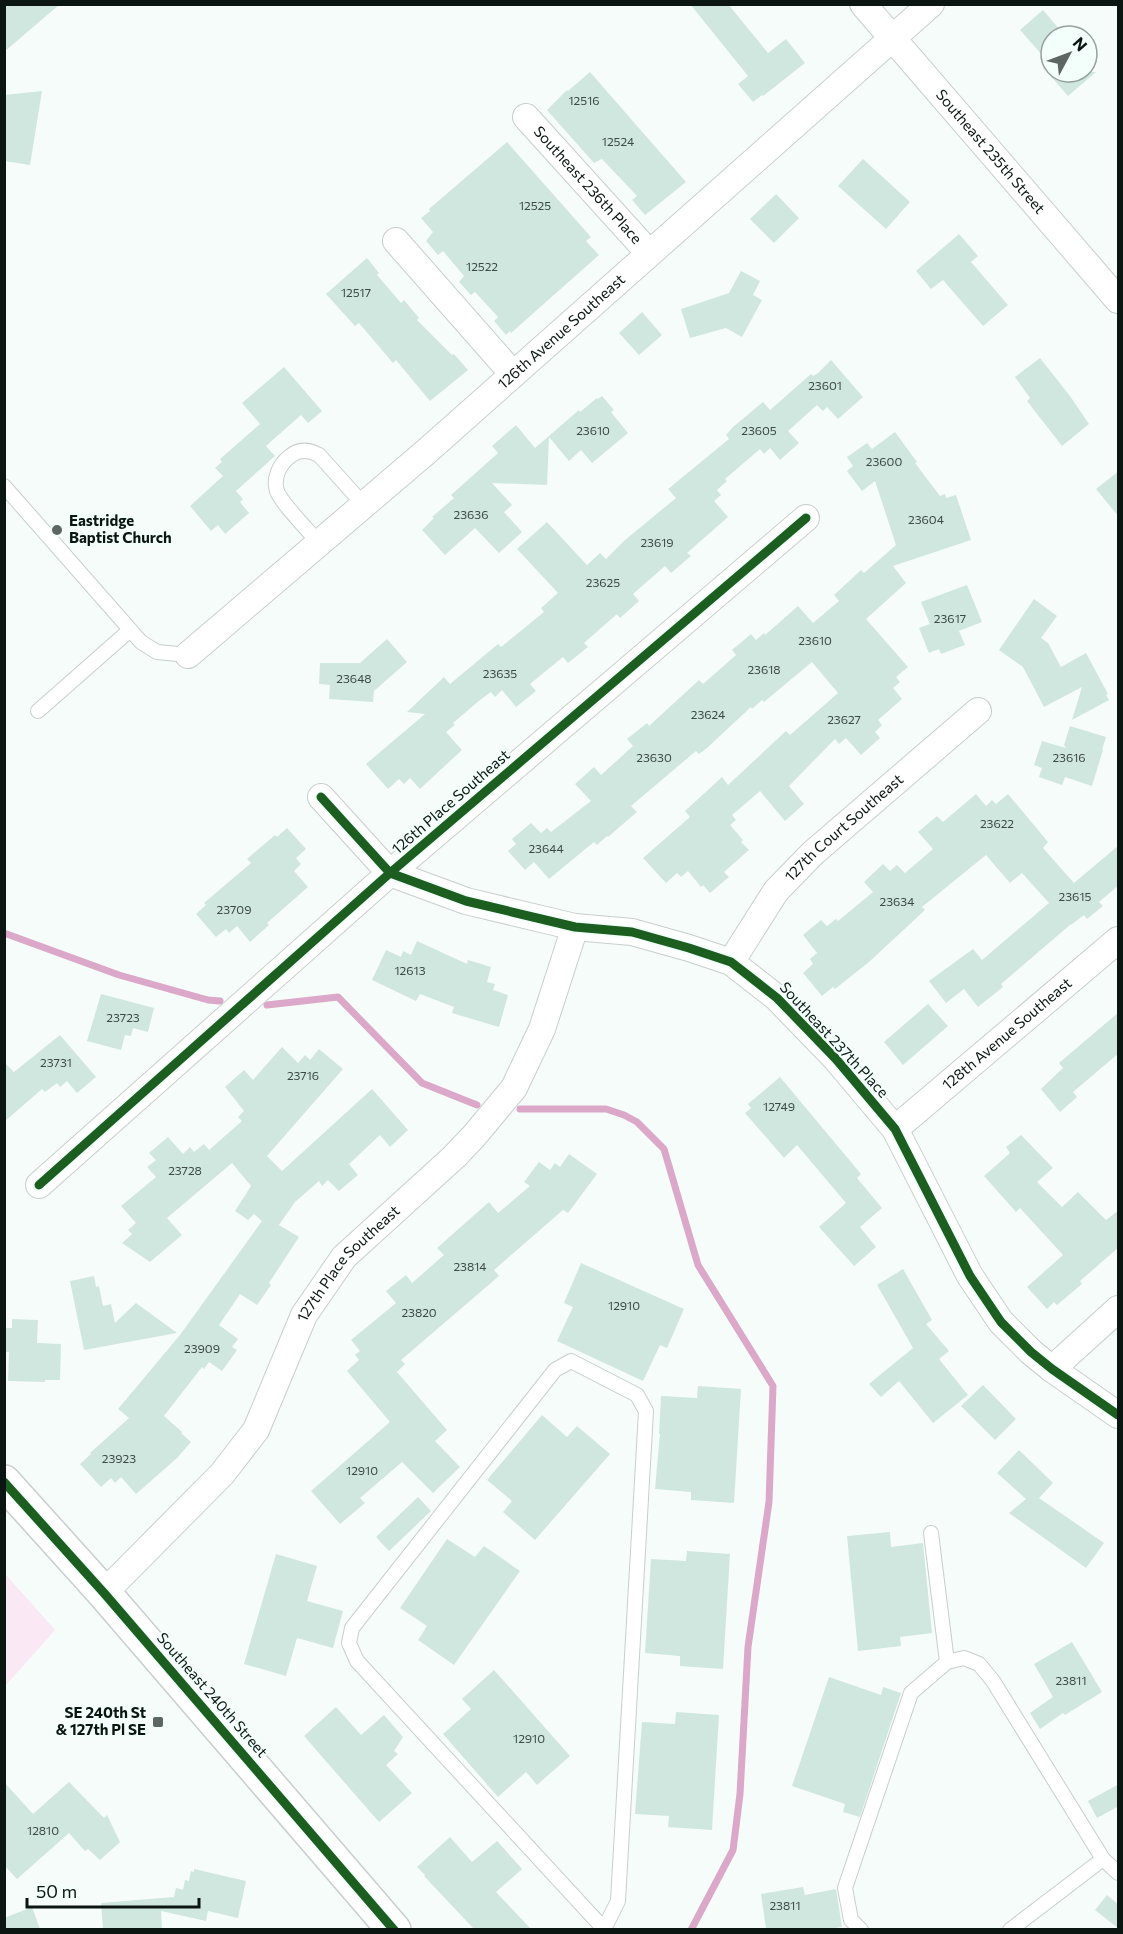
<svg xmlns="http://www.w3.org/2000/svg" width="1123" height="1934" font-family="Commissioner,sans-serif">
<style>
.green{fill:#fae8f4}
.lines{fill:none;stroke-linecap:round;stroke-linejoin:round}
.stream{stroke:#dba8c9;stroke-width:7}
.building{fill:#d0e7df}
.service-casing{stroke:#c7cfcc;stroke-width:16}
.minor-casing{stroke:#c7cfcc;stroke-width:28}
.secondary-casing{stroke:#c7cfcc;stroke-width:36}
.service{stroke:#fefffe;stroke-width:14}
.minor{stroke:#fefffe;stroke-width:26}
.secondary{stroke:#fefffe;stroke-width:33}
.cycleway-casing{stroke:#f3fffa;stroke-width:13}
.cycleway{stroke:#1b5e20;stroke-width:9}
.poi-dot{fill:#5d6663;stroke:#f3fffa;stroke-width:2}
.labels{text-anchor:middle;stroke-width:4.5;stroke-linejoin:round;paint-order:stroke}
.number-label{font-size:12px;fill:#3c4a45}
.street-label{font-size:15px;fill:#0b1512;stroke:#f3fffa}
.poi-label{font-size:15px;font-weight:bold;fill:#0b1512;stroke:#f3fffa;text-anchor:start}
</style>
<rect width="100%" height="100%" fill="#f6fcf9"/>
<polygon class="green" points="5,1574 55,1630 5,1686 4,1686"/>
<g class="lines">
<g class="stream">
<polyline points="4,933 119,975 208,1000 220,1001"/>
<polyline points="267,1005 338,997 422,1083 477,1105"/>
<polyline points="520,1109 606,1109 624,1115 637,1122 664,1149 698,1265 773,1386 769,1502 748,1647 740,1794 733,1850 691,1930"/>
</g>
</g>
<g class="building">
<polygon points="4,4 60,4 4,52"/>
<polygon points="690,4 728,4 768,53 786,39 805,63 763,96 762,95 753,102 738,84 748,76"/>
<polygon points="1043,10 1065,36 1051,36 1051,65 1020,30"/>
<polygon points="590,72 686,182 645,215 632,200 637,196 602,159 594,163 547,110 567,90 568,91"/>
<polygon points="1047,72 1096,72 1068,96"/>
<polygon points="42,91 30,165 4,161 4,95"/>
<polygon points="507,142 591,237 586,241 599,255 511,333 510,331 506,335 494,321 498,317 475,292 471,295 459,282 464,276 443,251 438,255 426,241 433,232 421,218 430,211 429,209"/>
<polygon points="863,159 910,202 886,229 838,186"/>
<polygon points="776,194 799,218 774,243 750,219"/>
<polygon points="959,234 978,256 971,262 1008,305 983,326 943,280 931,289 916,271"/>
<polygon points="367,258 379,273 377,275 401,303 404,300 419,318 417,320 452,355 454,354 468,370 430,401 396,360 393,363 359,323 355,326 326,294"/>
<polygon points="741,271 760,281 753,295 762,300 742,337 726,328 690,338 681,309 729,293"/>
<polygon points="642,312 662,335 639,355 619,333"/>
<polygon points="1040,358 1070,396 1089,424 1062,446 1027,401 1030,398 1015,377"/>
<polygon points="831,360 863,397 838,419 827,407 823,411 817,405 788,431 799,443 780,460 770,448 764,454 760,449 725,479 727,481 717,490 721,495 714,501 728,517 687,553 691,556 671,573 665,566 633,594 639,601 620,618 617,614 584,643 588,647 568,663 563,657 530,684 536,691 516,707 502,690 495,697 491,692 480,700 453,723 455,725 446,732 462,750 420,789 410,778 404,784 399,779 388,789 366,764 425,714 407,712 444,677 450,684 498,644 501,647 544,612 541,608 558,593 517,549 547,522 587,565 600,553 606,559 625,540 676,498 668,489 729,439 726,435 733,427 763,402 770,410 811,374 813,376 818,373"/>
<polygon points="284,367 322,411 308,423 301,415 266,446 275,456 236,491 243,499 240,502 249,513 225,534 218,525 211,531 190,506 223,476 215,468 222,462 220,459 260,424 242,403"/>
<polygon points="602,396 614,410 611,412 628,433 592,463 581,450 569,461 549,437 547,485 492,483 512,505 504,512 522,532 499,553 475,528 445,555 422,530 434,518 432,517 454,498 451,495 498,453 492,446 516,425 535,448 579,410 580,412 597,398 598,399"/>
<polygon points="895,432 917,462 915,463 940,496 945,494 946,498 956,495 971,540 893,566 906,583 866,619 908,667 896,677 900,682 893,688 902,699 878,720 882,725 875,732 880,738 861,755 846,738 839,744 835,739 789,786 804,804 785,821 760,791 732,815 736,820 730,825 743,840 741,842 749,850 724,872 729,877 710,893 703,885 701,887 688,871 681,877 677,873 666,883 643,858 690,817 685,811 722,777 728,785 786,731 790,735 838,693 812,662 764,702 762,700 752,709 751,707 707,748 699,754 696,751 631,806 637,812 608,837 607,836 597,845 594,842 549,879 534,862 525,870 508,851 516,844 512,839 531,823 541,833 547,828 551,832 591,801 575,784 594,767 601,775 633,746 627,739 647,723 649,726 699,680 703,684 736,655 732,650 751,634 756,640 764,633 765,635 798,606 813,623 839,601 834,595 861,570 864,573 896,545 875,481 862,491 847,471 853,466 847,457 867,443 872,449"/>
<polygon points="1119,471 1119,517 1096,489"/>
<polygon points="967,585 982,622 959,631 965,645 941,654 939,649 929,653 919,628 930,624 921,602"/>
<polygon points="1034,599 1057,616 1041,638 1048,643 1061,667 1086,653 1108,694 1106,695 1109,700 1072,720 1082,687 1044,707 1023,667 999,650"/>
<polygon points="387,639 407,662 374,691 373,702 329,699 330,685 319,684 320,663 360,663"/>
<polygon points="1070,726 1106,737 1102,750 1103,750 1092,786 1065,777 1062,785 1039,777 1042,768 1034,765 1042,741 1066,748 1064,745"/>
<polygon points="976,794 986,806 992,800 996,804 1008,794 1048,842 1043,848 1074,883 1119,845 1119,885 1099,902 1103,906 1087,919 1084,915 1071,925 1071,924 1001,984 1003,987 978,1007 964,989 946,1003 929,981 973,949 982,960 1049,903 1022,873 1010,883 986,855 922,907 925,910 869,962 835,989 833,987 822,996 803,973 813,964 810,959 817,953 803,935 821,920 827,926 836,919 838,921 873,892 864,882 883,864 890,871 897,865 905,873 933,849 918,832 937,816 943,822"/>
<polygon points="287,828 306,849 296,858 301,864 294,871 308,887 267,923 269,925 250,942 237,926 229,933 226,929 216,937 196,914 206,905 204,903 251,863 247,859 275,835 277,837"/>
<polygon points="417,941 467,964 468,960 491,967 487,982 495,984 493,990 508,995 499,1027 452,1013 454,1007 420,994 416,1001 372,980 386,950 401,957 403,951 411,955"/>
<polygon points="101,994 154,1008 148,1032 133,1028 131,1036 125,1035 121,1050 87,1041"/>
<polygon points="928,1004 948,1026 903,1065 884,1042"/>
<polygon points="1119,1012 1119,1053 1073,1092 1077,1097 1060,1112 1041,1089 1063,1068 1059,1063"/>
<polygon points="60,1035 96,1077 77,1093 67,1081 60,1087 57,1083 45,1092 42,1089 4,1122 4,1062 14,1072"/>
<polygon points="282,1047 298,1063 305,1055 310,1060 319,1049 343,1069 267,1156 282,1171 372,1089 408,1130 390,1147 380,1135 349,1164 358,1175 339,1191 328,1180 322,1186 319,1181 295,1202 279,1225 299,1237 269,1283 271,1285 257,1305 240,1294 219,1325 238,1339 232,1347 237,1350 222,1371 209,1362 204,1369 202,1367 164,1416 182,1432 181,1433 191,1442 177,1458 136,1494 121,1477 115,1483 111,1478 101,1487 80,1464 91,1454 90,1453 129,1418 118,1409 180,1335 262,1221 254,1214 248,1220 235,1211 251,1186 232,1163 167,1218 182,1235 150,1262 122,1243 132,1234 128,1230 136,1223 121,1206 156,1177 147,1167 156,1160 149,1153 168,1137 183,1154 190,1147 194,1152 204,1144 209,1150 242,1121 238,1117 244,1111 225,1087 244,1070 253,1080"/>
<polygon points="780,1077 861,1174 857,1178 882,1208 860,1227 876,1247 854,1266 819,1227 846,1203 797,1145 784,1158 745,1113 751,1108 748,1104"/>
<polygon points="1021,1135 1053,1168 1037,1182 1062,1207 1078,1192 1106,1220 1119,1210 1119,1247 1080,1281 1082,1284 1057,1305 1054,1302 1047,1309 1027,1287 1063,1255 1020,1208 1016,1212 984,1176 1010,1153 1006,1147"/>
<polygon points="569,1154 597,1174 568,1213 563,1210 494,1270 499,1276 401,1360 405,1364 397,1372 447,1430 435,1441 460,1467 433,1493 402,1462 360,1498 365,1503 340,1524 311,1491 390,1422 347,1371 359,1360 355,1355 360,1351 351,1340 396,1303 386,1291 406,1275 412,1283 444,1255 437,1248 489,1202 498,1213 530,1186 524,1182 539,1162 550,1170 555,1163 560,1167"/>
<polygon points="581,1263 684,1309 667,1348 660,1345 643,1381 557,1341 573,1307 564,1303"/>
<polygon points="903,1269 932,1320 926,1324 949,1351 939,1359 968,1395 933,1423 899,1381 881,1397 869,1384 913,1348 877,1285"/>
<polygon points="94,1276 96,1287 99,1286 103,1306 111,1304 115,1323 136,1303 177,1333 84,1350 70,1281"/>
<polygon points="12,1319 38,1320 37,1343 61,1344 60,1380 45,1380 45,1382 8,1381 9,1352 4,1352 4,1328 12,1328"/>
<polygon points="983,1385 1016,1419 995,1440 961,1406"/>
<polygon points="698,1386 741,1389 734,1503 691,1500 691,1492 655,1489 660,1434 659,1434 661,1396 697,1398"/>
<polygon points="542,1415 567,1437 577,1426 610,1454 535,1540 503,1512 512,1501 487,1480"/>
<polygon points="1019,1450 1053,1483 1039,1498 1104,1543 1086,1568 1009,1513 1026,1499 997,1473"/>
<polygon points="418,1497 431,1511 389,1551 376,1537"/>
<polygon points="890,1532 891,1547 923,1543 932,1633 900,1637 901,1646 858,1651 847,1536"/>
<polygon points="447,1539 475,1557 484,1546 520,1571 454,1665 418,1640 427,1626 400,1608"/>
<polygon points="687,1551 730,1554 723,1669 680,1666 680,1656 645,1653 651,1559 686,1561"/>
<polygon points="276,1554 317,1566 307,1601 343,1611 333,1648 297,1638 286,1676 244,1664"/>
<polygon points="1072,1642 1102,1692 1065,1715 1063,1713 1040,1729 1030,1713 1053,1697 1034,1664"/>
<polygon points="494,1670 570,1756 537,1785 526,1772 498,1797 443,1734 471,1709 462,1699"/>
<polygon points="829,1677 881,1695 883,1687 901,1693 860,1817 843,1812 845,1804 792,1786"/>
<polygon points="336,1707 361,1735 384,1715 403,1737 394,1751 398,1754 386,1765 412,1793 379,1822 304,1736"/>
<polygon points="676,1712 719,1715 712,1830 668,1827 669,1816 635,1814 642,1722 675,1724"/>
<polygon points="4,1782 33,1814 69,1782 104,1818 107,1815 120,1842 100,1860 88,1849 85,1851 69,1833 17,1879 4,1865"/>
<polygon points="1119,1784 1119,1806 1097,1818 1088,1801"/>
<polygon points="450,1837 472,1862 497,1841 522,1869 496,1892 531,1929 474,1929 424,1876 425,1875 417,1867"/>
<polygon points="194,1869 246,1881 238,1918 208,1911 206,1921 161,1911 162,1929 103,1929 101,1903 174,1897 176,1888 183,1890 185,1880 189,1881 191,1871 194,1872"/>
<polygon points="803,1887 805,1895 836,1889 842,1927 828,1929 766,1929 761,1894"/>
<polygon points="1107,1895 1119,1905 1119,1929 1095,1910"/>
<polygon points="32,1907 40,1929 4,1929 4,1918"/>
</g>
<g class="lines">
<defs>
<g id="service">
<polyline points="4,486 141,642 157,652 188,655"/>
<path d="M319,543C310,532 281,503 277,491C273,479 279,465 289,457C298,449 308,449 319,455L364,505"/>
<polyline points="38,711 130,630"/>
<polyline points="931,1533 947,1662"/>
<polyline points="603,1930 604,1929 618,1901 646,1411 637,1395 571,1361 555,1370 352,1628 349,1643 357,1661 604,1929"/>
<polyline points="861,1930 851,1920 845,1888 911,1693 947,1662 964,1658 979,1664 993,1681 1103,1859 1118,1873"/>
<polyline points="1010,1930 1103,1859"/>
</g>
<g id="minor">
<path id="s1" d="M863,4L1118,300"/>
<path id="s2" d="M526,117L649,253"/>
<polyline points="396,241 513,374"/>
<path id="s3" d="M188,655L427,451L931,4"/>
<polyline points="321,797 390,873 466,901 575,927 632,932 689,948 731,962 777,998 836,1059 895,1129 970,1276 1001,1322 1031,1352 1052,1369 1118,1415"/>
<path id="s4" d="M731,962L776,891L813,853L978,711"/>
<path id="s5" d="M895,1129L1118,940"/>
<polyline points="39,1185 390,873 806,518"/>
<polyline points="1052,1369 1118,1309"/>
<path id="s6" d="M104,1593L222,1474L256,1430L304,1315L344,1257L454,1157L474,1136L514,1088L542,1029L575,927"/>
</g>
<polyline id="secondary" points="4,1482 104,1593 394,1930"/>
</defs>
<use href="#service" class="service-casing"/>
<use href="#minor" class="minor-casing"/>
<use href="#secondary" class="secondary-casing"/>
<use href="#service" class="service"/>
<use href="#minor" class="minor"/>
<use href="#secondary" class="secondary"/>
<defs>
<g id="cycleway">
<polyline points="321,797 390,873 466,901 575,927 632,932 689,948 731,962 777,998 836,1059 895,1129 970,1276 1001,1322 1031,1352 1052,1369 1118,1415"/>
<polyline points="39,1185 390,873 806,518"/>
<polyline points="4,1482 104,1593 394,1930"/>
</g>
</defs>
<use href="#cycleway" class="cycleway-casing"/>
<use href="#cycleway" class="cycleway"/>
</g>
<g class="poi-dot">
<circle cx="57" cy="530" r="6"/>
<rect x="152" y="1716" width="12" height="12" rx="3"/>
</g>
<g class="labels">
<g class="number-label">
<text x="584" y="105">12516</text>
<text x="618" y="146">12524</text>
<text x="535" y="210">12525</text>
<text x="482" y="271">12522</text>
<text x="356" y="297">12517</text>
<text x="825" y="390">23601</text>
<text x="593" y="435">23610</text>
<text x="759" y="435">23605</text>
<text x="884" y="466">23600</text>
<text x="471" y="519">23636</text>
<text x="926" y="524">23604</text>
<text x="657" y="547">23619</text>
<text x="603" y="587">23625</text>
<text x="950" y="623">23617</text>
<text x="815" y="645">23610</text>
<text x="764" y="674">23618</text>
<text x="500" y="678">23635</text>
<text x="354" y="683">23648</text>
<text x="708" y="719">23624</text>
<text x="844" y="724">23627</text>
<text x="654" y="762">23630</text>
<text x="1069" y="762">23616</text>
<text x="997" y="828">23622</text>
<text x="546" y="853">23644</text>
<text x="1075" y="901">23615</text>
<text x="897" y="906">23634</text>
<text x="234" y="914">23709</text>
<text x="410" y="975">12613</text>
<text x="123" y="1022">23723</text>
<text x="56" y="1067">23731</text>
<text x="303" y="1080">23716</text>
<text x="779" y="1111">12749</text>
<text x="185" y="1175">23728</text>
<text x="470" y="1271">23814</text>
<text x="624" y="1310">12910</text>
<text x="419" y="1317">23820</text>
<text x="202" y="1353">23909</text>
<text x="119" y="1463">23923</text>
<text x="362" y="1475">12910</text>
<text x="1071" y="1685">23811</text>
<text x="529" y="1743">12910</text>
<text x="43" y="1835">12810</text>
<text x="785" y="1910">23811</text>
</g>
<g class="street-label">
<text dy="5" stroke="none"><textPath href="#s1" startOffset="195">Southeast 235th Street</textPath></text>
<text dy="5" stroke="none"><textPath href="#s2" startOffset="92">Southeast 236th Place</textPath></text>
<text dy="5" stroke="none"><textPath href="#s3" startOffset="494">126th Avenue Southeast</textPath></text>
<text transform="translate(451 802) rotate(-41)" y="5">126th Place Southeast</text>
<text dy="5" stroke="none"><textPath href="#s4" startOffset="177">127th Court Southeast</textPath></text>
<text dy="5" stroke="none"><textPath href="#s5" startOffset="147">128th Avenue Southeast</textPath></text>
<text transform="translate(834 1040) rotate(47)" y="5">Southeast 237th Place</text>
<text dy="5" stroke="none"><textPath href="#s6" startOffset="416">127th Place Southeast</textPath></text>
<text transform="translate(212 1695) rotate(49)" y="5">Southeast 240th Street</text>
</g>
<g class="poi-label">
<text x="69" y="526">Eastridge<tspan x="69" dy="17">Baptist Church</tspan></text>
<text x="146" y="1718" text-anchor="end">SE 240th St<tspan x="146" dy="17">&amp; 127th Pl SE</tspan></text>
</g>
</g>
<rect width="1123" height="1934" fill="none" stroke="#0b1512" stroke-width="12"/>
<g transform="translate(1069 54) rotate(49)"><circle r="28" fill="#f3fffa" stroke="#96a19d" stroke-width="1.5"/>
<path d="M0-4.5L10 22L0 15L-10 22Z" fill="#5d6663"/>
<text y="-9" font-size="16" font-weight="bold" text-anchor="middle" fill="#0b1512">N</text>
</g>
<path d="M27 1898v9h172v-9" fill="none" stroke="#0b1512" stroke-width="3"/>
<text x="36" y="1898" font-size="18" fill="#0b1512" stroke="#f3fffa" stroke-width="4.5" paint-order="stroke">50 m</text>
</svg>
